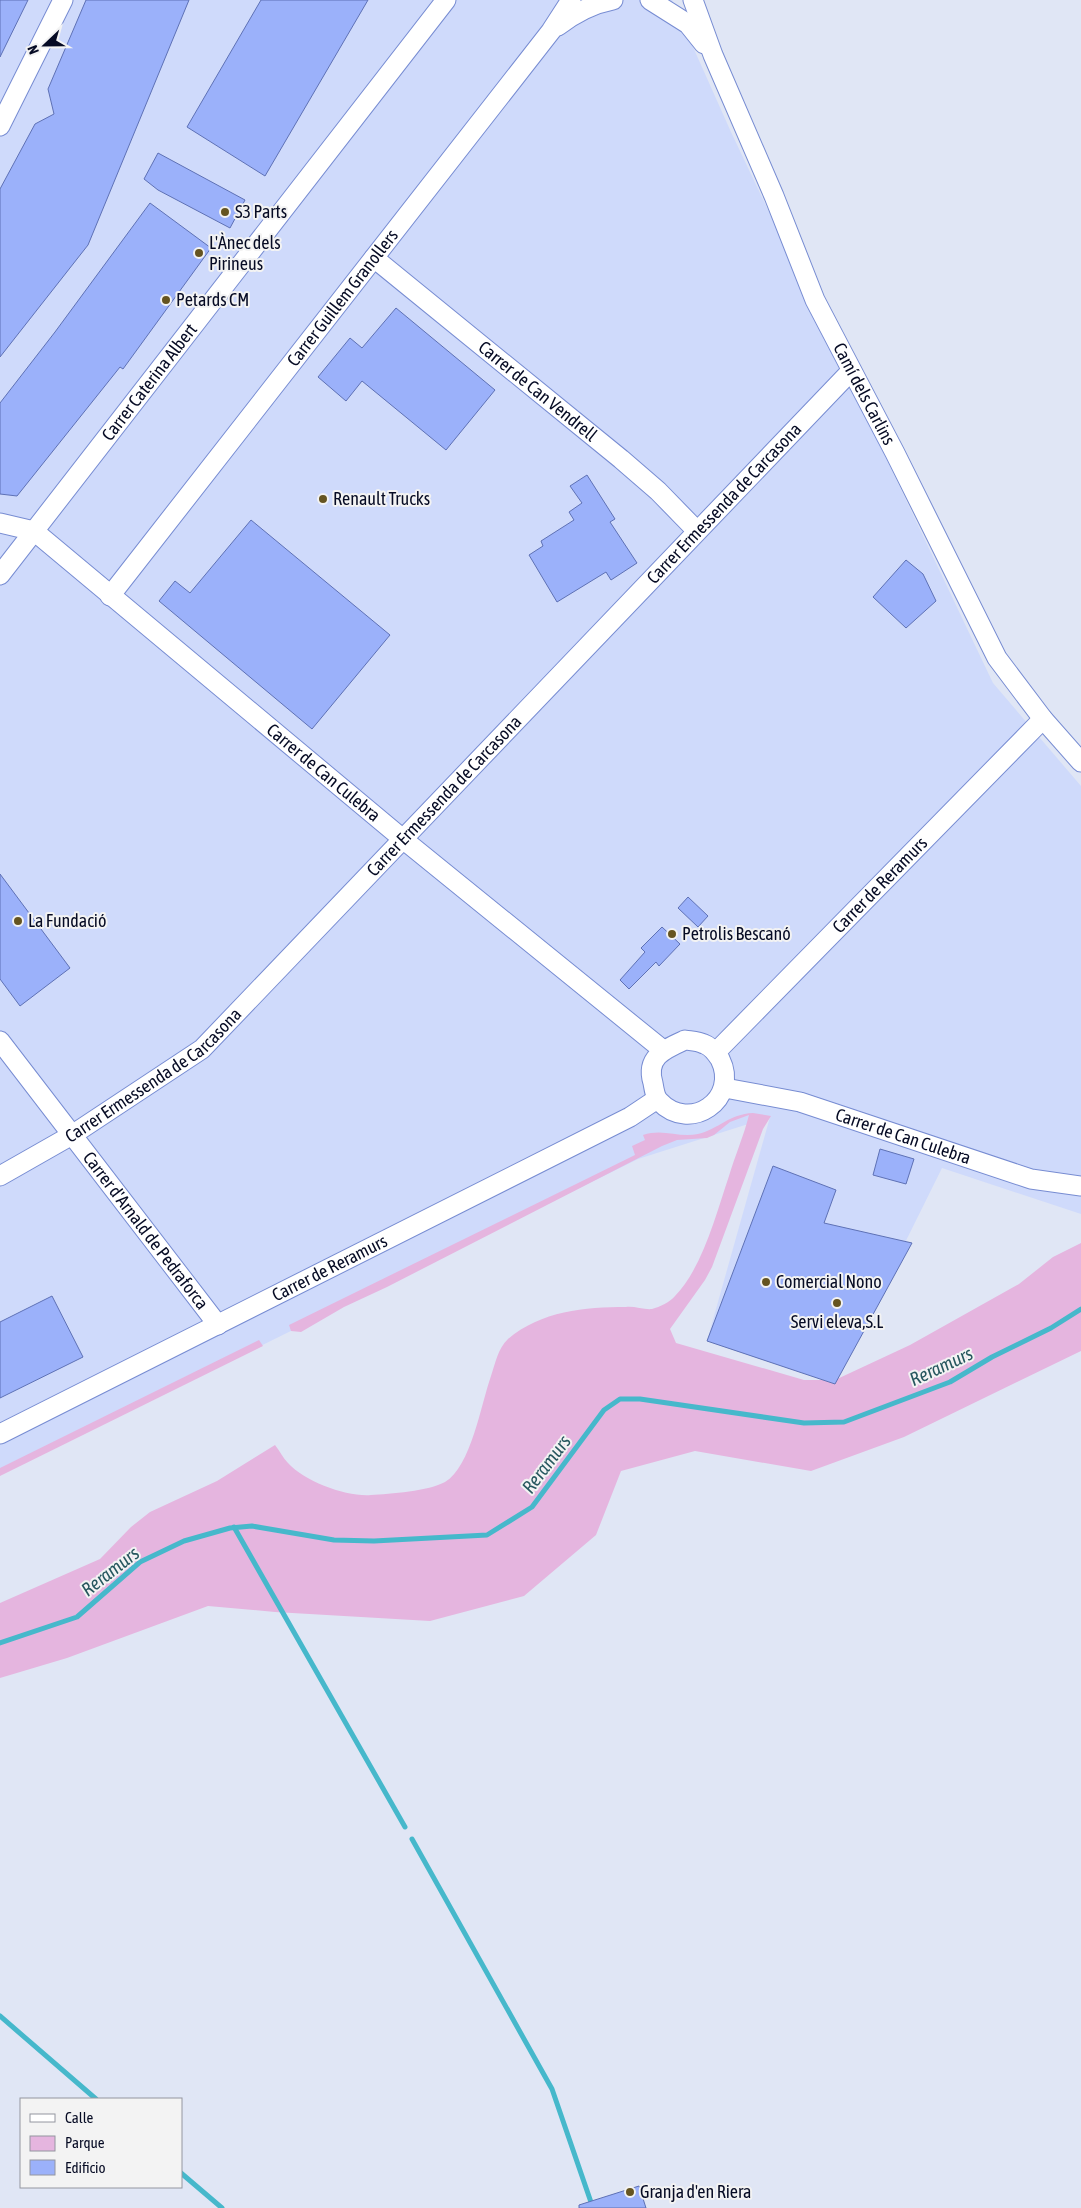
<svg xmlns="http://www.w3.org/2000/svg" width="1081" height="2208" font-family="'Asap Condensed',sans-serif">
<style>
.built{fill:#cfdafb}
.green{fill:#e5b5df}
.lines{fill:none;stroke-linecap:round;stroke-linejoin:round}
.stream{stroke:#46b8cb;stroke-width:5}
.building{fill:#9bb1fa;stroke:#5e71b5}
.street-casing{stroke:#778cd2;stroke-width:21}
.street{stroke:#fff;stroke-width:19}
.poi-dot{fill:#655421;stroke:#f3f3f3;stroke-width:2}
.labels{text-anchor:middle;stroke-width:4;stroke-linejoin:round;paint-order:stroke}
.poi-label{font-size:18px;fill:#060b24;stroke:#f3f3f3;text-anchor:start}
.street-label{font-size:18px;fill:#060b24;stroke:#f3f3f3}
.water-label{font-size:19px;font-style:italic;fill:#27575f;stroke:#f3f3f3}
</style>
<rect width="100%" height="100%" fill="#e0e6f5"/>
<polygon class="built" points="0,0 672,0 731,132 993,683 1081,786 1081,1214 942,1168 835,1384 707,1341 770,1117 638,1159 0,1475"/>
<g class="green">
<path d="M753,1113L771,1116L763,1129L712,1267L705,1280L670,1329L676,1343L804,1380H835L910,1345L1019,1284L1053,1257L1081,1243V1351L904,1437L811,1471L695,1451L621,1471L596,1535L524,1596L430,1621L275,1612L208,1606L67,1658L0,1678V1603L100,1559L131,1527L150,1512L217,1481L275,1445C280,1451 283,1458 288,1463C305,1482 347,1497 371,1495C390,1494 429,1491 445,1482C471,1467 481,1404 491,1376C495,1364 498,1348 508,1339C541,1311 585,1307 626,1307C634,1306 645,1310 652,1309C660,1307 670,1302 675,1296C703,1267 716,1214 729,1176C735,1156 744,1135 749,1115L730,1122L714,1135L707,1138L677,1140L662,1146L387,1287L344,1307L301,1332L291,1331L289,1325L635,1155L632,1146L645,1140L643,1135C663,1128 678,1138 698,1134C719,1129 729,1114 753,1113Z"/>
<polygon points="259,1340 263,1346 0,1476 0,1468"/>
</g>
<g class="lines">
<g class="stream">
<polyline points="234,1527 405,1827"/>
<polyline points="0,1643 77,1617 140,1562 184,1541 230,1528 252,1526 334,1540 374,1541 487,1535 532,1507 604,1410 620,1399 640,1399 804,1423 844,1422 950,1382 992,1357 1051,1328 1081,1309"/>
<polyline points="412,1839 552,2089 593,2208"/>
<polyline points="0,2016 96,2099"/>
<polyline points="181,2173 222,2208"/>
</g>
</g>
<g class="building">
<polygon points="0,0 28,0 0,57"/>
<polygon points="86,0 189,0 88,245 0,357 0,189 35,124 54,114 48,89"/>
<polygon points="261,0 368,0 265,176 187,127"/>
<polygon points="158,153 245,200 230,228 158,190 144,179"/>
<polygon points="150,203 211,248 123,369 120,367 17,496 0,494 0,403 55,332"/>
<polygon points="396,308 495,390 446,450 362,381 346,401 318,377 350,338 362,348"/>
<polygon points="587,475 615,519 610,522 637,563 611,580 606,572 557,602 529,555 543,546 541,541 574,520 569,512 582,503 570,486"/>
<polygon points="251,520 390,635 312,729 159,601 175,581 190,593"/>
<polygon points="906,560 923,574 936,601 906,628 873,597"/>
<polygon points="0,874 70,968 20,1006 0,979"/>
<polygon points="688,897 708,916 698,927 678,908"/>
<polygon points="662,927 680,944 659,966 656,962 629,989 620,980 645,952 641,948"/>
<polygon points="880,1149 914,1159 906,1184 873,1175"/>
<polygon points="773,1166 836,1190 824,1223 912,1243 835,1384 707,1341"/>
<polygon points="52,1296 83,1357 0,1398 0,1322"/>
<polygon points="639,2186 646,2208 579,2208 579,2205"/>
</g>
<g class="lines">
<defs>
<g id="street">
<polyline points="650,0 688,24 704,44"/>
<path id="s1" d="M693,0L713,55L774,196L815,300L895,453L997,658L1043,719L1081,762"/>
<path d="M558,26C575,13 592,4 613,0"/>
<polyline points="0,126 63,0"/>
<path id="s2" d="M374,258L621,459L658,491L697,531"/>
<path id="s3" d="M0,523L34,531L404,840L663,1050"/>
<path id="s4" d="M0,575L446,0"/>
<path id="s5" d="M110,596L551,31L571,0"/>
<path d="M685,1040C691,1041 698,1041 704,1044C711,1046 716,1053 720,1059C740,1099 690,1134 659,1101C655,1097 654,1089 653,1083C645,1057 665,1049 685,1040Z"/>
<path id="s6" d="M0,1041L218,1325"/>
<path id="s7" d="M716,1052L1043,719"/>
<path id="s8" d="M725,1088L800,1102L1031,1179L1081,1186"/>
<path id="s9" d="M0,1176L72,1135L202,1049L851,371"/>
<path id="s10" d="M0,1434L630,1117L657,1099"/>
</g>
</defs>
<use href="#street" class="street-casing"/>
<use href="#street" class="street"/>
</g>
<g class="poi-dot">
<circle cx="225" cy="212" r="5"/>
<circle cx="199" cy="253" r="5"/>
<circle cx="166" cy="300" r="5"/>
<circle cx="323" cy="499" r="5"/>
<circle cx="18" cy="921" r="5"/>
<circle cx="672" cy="934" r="5"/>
<circle cx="766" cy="1282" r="5"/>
<circle cx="837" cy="1303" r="5"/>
<circle cx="630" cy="2192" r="5"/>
</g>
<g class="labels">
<g class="poi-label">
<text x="235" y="218">S3 Parts</text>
<text x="209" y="249">L'Ànec dels<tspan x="209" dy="21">Pirineus</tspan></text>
<text x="176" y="306">Petards CM</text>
<text x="333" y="505">Renault Trucks</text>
<text x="28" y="927">La Fundació</text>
<text x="682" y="940">Petrolis Bescanó</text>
<text x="776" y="1288">Comercial Nono</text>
<text x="837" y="1328" text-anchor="middle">Servi eleva,S.L</text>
<text x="640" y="2198">Granja d'en Riera</text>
</g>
<g class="street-label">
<text dy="6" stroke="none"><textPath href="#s5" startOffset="378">Carrer Guillem Granollers</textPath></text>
<text dy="6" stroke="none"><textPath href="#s4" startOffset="244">Carrer Caterina Albert</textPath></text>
<text dy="6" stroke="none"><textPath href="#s2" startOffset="211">Carrer de Can Vendrell</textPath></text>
<text dy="6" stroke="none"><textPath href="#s1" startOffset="430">Camí dels Carlins</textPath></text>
<text dy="6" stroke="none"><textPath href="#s9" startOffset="994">Carrer Ermessenda de Carcasona</textPath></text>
<text dy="6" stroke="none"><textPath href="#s3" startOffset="412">Carrer de Can Culebra</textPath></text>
<text dy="6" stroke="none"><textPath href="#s9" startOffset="589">Carrer Ermessenda de Carcasona</textPath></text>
<text dy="6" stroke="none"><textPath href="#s7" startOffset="234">Carrer de Reramurs</textPath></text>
<text dy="6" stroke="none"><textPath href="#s9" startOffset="184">Carrer Ermessenda de Carcasona</textPath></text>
<text dy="6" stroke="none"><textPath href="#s8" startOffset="185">Carrer de Can Culebra</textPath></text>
<text dy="6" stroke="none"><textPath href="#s6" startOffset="239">Carrer d'Arnald de Pedraforca</textPath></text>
<text dy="6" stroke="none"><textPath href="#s10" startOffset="369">Carrer de Reramurs</textPath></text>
</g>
<g class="water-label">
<text transform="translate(941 1366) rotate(-25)" y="7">Reramurs</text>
<text transform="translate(546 1464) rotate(-53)" y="7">Reramurs</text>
<text transform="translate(110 1571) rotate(-38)" y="7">Reramurs</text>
</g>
</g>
<rect x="20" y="2098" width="162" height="90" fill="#f3f3f3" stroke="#9496a0"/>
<rect x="30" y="2114" width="25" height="8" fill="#ffffff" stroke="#9496a0"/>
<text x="65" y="2123" font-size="15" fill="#060b24">Calle</text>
<rect x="30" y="2136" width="25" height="15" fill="#e5b5df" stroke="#9496a0"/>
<text x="65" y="2148" font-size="15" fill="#060b24">Parque</text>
<rect x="30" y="2160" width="25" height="15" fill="#9bb1fa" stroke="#9496a0"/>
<text x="65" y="2173" font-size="15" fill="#060b24">Edificio</text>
<g transform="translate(45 45) rotate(248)" stroke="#f3f3f3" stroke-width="4" paint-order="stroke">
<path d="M0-4L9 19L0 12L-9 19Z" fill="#060b24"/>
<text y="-8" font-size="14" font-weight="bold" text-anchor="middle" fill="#060b24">N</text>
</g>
</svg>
